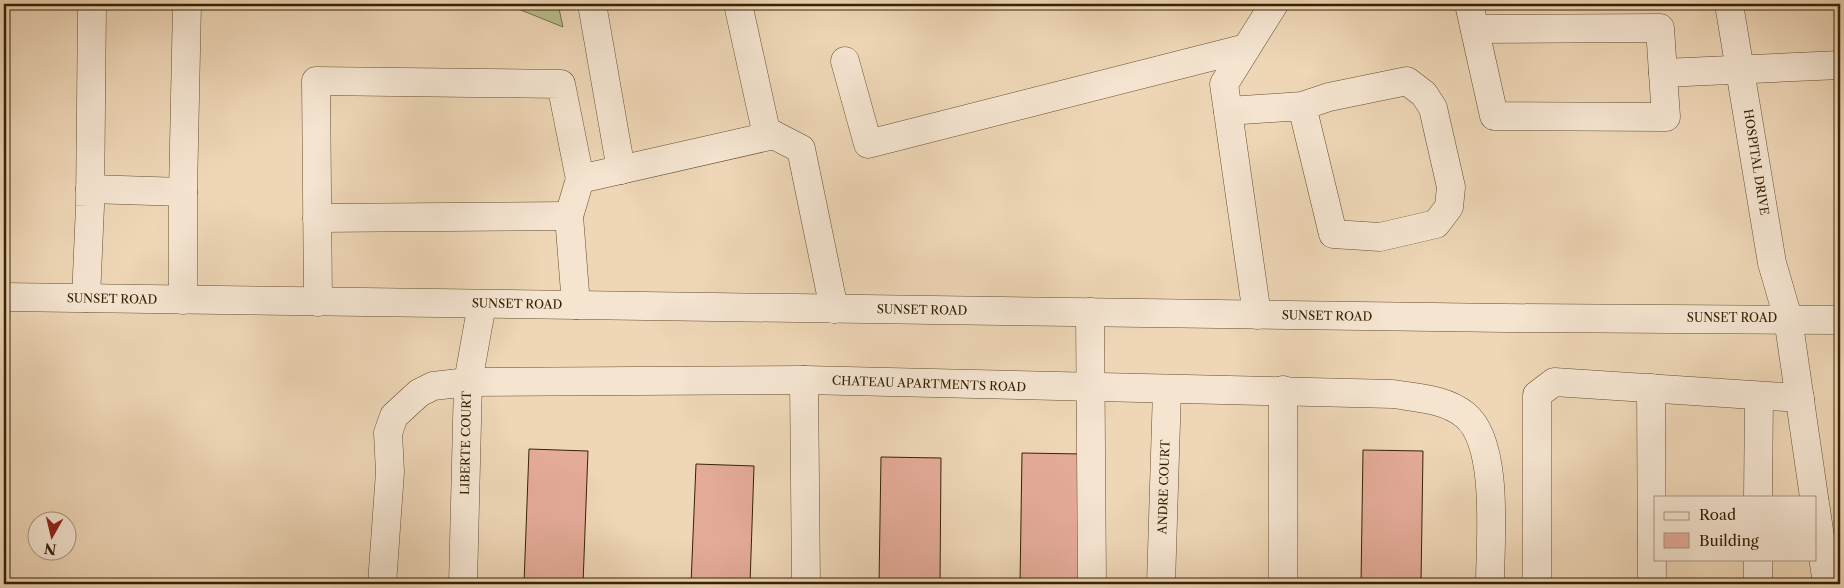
<svg xmlns="http://www.w3.org/2000/svg" width="1844" height="588" font-family="'Libre Caslon Text',serif">
<style>
.green{fill:#b9be8e;stroke:#787049}
.building{fill:#e4ab99;stroke:#372204}
.lines{fill:none;stroke-linecap:round;stroke-linejoin:round}
.minor-casing{stroke:#654f30;stroke-width:29}
.path{stroke:#372204;stroke-width:3;stroke-dasharray:4 2.5;stroke-linecap:butt}
.minor{stroke:#f4e4d0;stroke-width:28}
.labels{text-anchor:middle;stroke-width:4.5;stroke-linejoin:round;paint-order:stroke}
.street-label{font-size:12px;fill:#372204;stroke:#f4e4d0}
</style>
<rect width="100%" height="100%" fill="#eed6b6"/>
<filter id="stains"><feTurbulence type="fractalNoise" baseFrequency=".004" numOctaves="4"/><feColorMatrix values="0 0 0 0 .2 0 0 0 0 .09 0 0 0 0 .02 0 0 0 .5 -.17"/></filter>
<radialGradient id="worn" r=".72"><stop offset=".6" stop-color="#630" stop-opacity="0"/><stop offset="1" stop-color="#630" stop-opacity=".3"/></radialGradient>
<polygon class="green" points="506,4 558,4 563,27"/>
<g class="building">
<polygon points="529,449 588,451 583,584 524,584"/>
<polygon points="1363,450 1423,451 1421,584 1361,584"/>
<polygon points="1022,453 1082,454 1081,584 1020,584"/>
<polygon points="881,457 941,458 940,584 879,584"/>
<polygon points="696,464 754,466 750,584 691,584"/>
</g>
<g class="lines">
<defs>
<g id="minor">
<polyline points="592,4 621,170"/>
<polyline points="738,4 766,131 801,149 834,309"/>
<polyline points="1469,4 1494,116 1666,117 1663,73 1840,65"/>
<polyline points="1729,4 1772,263 1788,318 1814,497"/>
<polyline points="1475,29 1660,28 1663,73"/>
<polyline points="845,61 868,144 1246,48"/>
<polyline points="1228,111 1302,106 1333,234 1380,237 1436,224 1449,207 1451,187 1433,108 1424,94 1407,81 1329,97 1302,106"/>
<polyline points="90,189 183,192"/>
<polyline points="317,218 569,216"/>
<polyline points="4,297 1505,318 1840,320"/>
<polyline points="86,298 90,206 92,4"/>
<polyline points="183,300 183,192 187,4"/>
<polyline points="318,302 316,81 561,84 580,179"/>
<polyline points="576,305 569,216 580,179 774,135"/>
<polyline points="1090,312 1092,584"/>
<polyline points="1257,315 1224,84 1274,4"/>
<polyline points="804,380 806,584"/>
<polyline points="1651,388 1652,584"/>
<polyline points="1283,390 1283,584"/>
<polyline points="1758,497 1759,396"/>
<polyline points="1815,503 1827,584"/>
<path d="M382,584L390,472L388,433L394,416L419,393L433,386L468,382L804,380L1393,394C1418,398 1445,399 1465,415C1500,443 1490,542 1490,584"/>
<polyline points="463,584 468,382 482,304"/>
<polyline points="1161,584 1167,390"/>
<polyline points="1537,584 1537,395 1554,382 1800,398"/>
<polyline points="1758,584 1758,559"/>
</g>
</defs>
<use href="#minor" class="minor-casing"/>
<polyline class="path" points="1838,368 1840,377"/>
<use href="#minor" class="minor"/>
</g>
<g class="labels">
<g class="street-label">
<text transform="translate(1756 162) rotate(81)" y="4">HOSPITAL DRIVE</text>
<text transform="translate(112 299) rotate(1)" y="4">SUNSET ROAD</text>
<text transform="translate(517 304) rotate(1)" y="4">SUNSET ROAD</text>
<text transform="translate(922 310) rotate(1)" y="4">SUNSET ROAD</text>
<text transform="translate(1327 316) rotate(1)" y="4">SUNSET ROAD</text>
<text x="1732" y="322">SUNSET ROAD</text>
<text transform="translate(929 384) rotate(2)" y="4">CHATEAU APARTMENTS ROAD</text>
<text transform="translate(466 443) rotate(-89)" y="4">LIBERTE COURT</text>
<text transform="translate(1164 487) rotate(-88)" y="4">ANDRE COURT</text>
</g>
</g>
<rect width="1844" height="588" fill="none" stroke="#eed6b6" stroke-width="20"/>
<rect x="5" y="5" width="1834" height="578" fill="none" stroke="#372204" stroke-width="2.5"/>
<rect x="10" y="10" width="1824" height="568" fill="none" stroke="#372204"/>
<rect x="1654" y="496" width="162" height="65" fill="#f4e4d0" stroke="#a8967e"/>
<rect x="1664" y="512" width="25" height="8" fill="#f4e4d0" stroke="#a8967e"/>
<text x="1699" y="520" font-size="15" fill="#372204">Road</text>
<rect x="1664" y="533" width="25" height="15" fill="#e4ab99" stroke="#a8967e"/>
<text x="1699" y="546" font-size="15" fill="#372204">Building</text>
<g transform="translate(52 536) rotate(188)"><circle r="24" fill="#f4e4d0" stroke="#a8967e"/>
<path d="M0-4L9 19L0 12L-9 19Z" fill="#8f2418"/>
<text y="-8" font-size="14" font-weight="bold" text-anchor="middle" fill="#372204">N</text>
</g>
<rect width="100%" height="100%" filter="url(#stains)"/>
<rect width="100%" height="100%" fill="url(#worn)"/>
</svg>
